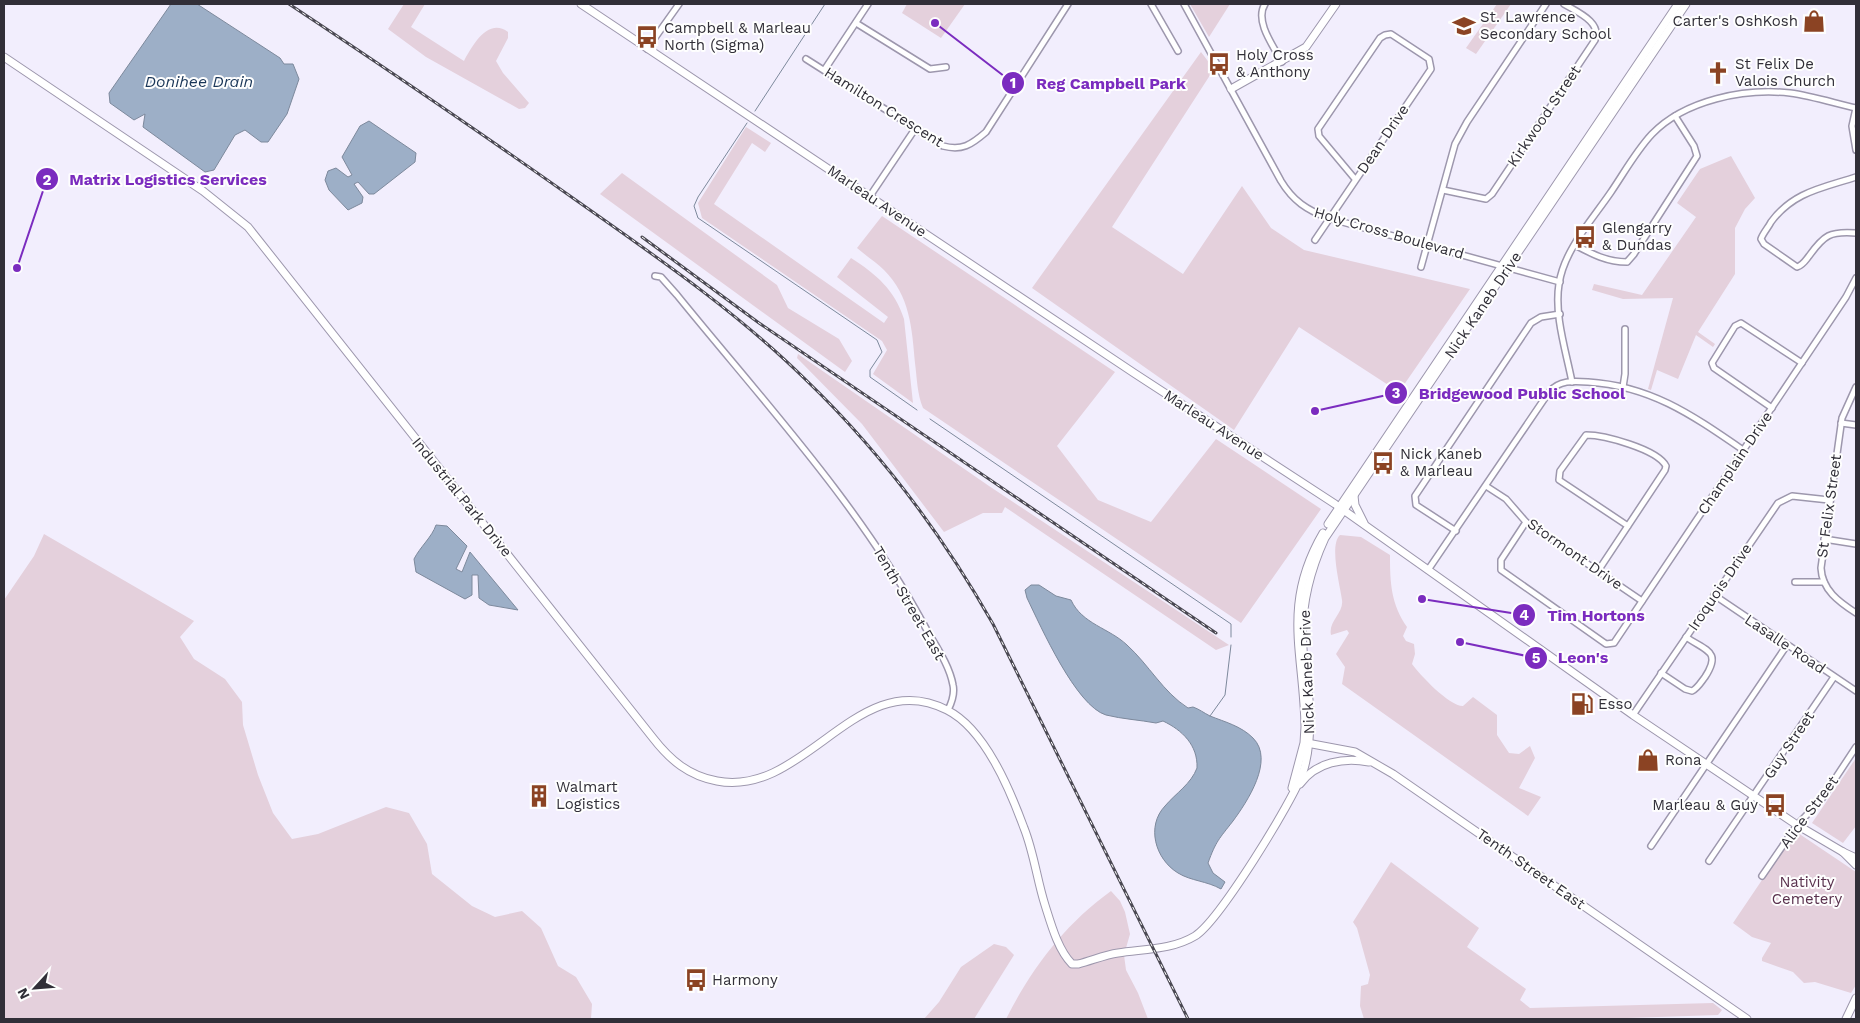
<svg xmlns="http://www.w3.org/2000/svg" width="1860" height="1023" font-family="'Work Sans',sans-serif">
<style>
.green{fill:#e4d0dc}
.water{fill:#9dafc7;stroke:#7d899c}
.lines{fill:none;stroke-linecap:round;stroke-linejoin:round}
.stream{stroke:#7d899c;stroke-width:1}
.street-casing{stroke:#9d97ad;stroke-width:8}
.secondary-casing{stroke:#9d97ad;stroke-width:9}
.street{stroke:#fff;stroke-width:5}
.secondary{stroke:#fff;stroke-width:7}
.rail-casing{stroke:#4a4852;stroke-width:3}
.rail{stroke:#fefefe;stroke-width:1;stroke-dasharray:4;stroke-linecap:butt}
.labels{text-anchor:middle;stroke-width:4;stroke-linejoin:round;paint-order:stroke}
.poi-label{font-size:15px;fill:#312f38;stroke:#fefefe;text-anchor:start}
.street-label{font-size:15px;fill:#312f38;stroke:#fefefe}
.park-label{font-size:15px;fill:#59314d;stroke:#fefefe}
.water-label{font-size:16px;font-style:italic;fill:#1a3658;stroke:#fefefe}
.leader{fill:none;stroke:#7b2cbf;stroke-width:2}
.callout-dot{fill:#7b2cbf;stroke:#fefefe;stroke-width:2}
.mark-label{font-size:15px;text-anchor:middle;font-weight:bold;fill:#fff}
.callout-label{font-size:16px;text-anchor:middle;font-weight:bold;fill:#7b2cbf;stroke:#fefefe;stroke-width:4;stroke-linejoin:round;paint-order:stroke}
</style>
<rect width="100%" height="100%" fill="#f2eefd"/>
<g class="green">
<path d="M404,4H425L411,27L464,61C472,46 488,17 508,32V38L496,61L503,73L529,103L525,108L519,109L426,57L388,29Z"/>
<polygon points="907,4 965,4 941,38 902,13"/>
<polygon points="1190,4 1230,4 1209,37"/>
<polygon points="1497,4 1511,4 1476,54 1466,48"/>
<polygon points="1201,52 1214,69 1112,227 1183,274 1242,186 1271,228 1304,250 1470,289 1399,392 1299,327 1234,430 1032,288"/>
<path d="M746,127L771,143L765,152L752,143L714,204L884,323L888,317L837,277L851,258C876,274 895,290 904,319L913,403L873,374L887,350L882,341L702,218L698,203Z"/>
<polygon points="1731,156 1755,198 1745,209 1735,228 1735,274 1698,332 1715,344 1713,347 1696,335 1678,379 1657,370 1651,390 1648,389 1673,298 1623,299 1592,290 1594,284 1642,295 1696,217 1677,203 1700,169"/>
<polygon points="622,173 777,285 788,308 839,339 852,361 845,372 600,194"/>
<path d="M882,216L1115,372L1057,446L1098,500L1151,522L1216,439L1321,509L1241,623L923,408C917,394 917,378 915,363C912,328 910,296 884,270C876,262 866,256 857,248Z"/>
<polygon points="798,354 989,486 1229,645 1216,650 1005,507 1002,513 983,513 944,532 862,424 797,358"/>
<polygon points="44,534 194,621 180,637 194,659 225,679 242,702 243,725 258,775 273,813 292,839 318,834 386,807 409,813 427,844 432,874 472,906 495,917 522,911 541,928 558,966 576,977 592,1004 591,1019 4,1019 4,600 34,556"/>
<path d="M1340,535L1361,537L1390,555C1390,583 1391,604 1407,627L1403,636L1406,641L1414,644L1415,654L1412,664C1420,675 1449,706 1463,706L1473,697L1497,715V735L1509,753L1519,754L1530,746L1535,758L1519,788L1541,797L1528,816L1342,684L1345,667L1336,654L1349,633L1347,630L1331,635C1328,621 1344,613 1342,600C1340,585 1329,545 1340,535Z"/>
<polygon points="1856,758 1856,826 1843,843 1812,823"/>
<polygon points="1795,831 1856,872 1856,985 1851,993 1815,982 1804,983 1793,972 1762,961 1762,958 1771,943 1752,937 1733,923"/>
<polygon points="1391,862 1479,928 1467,947 1526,989 1520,1000 1530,1008 1713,1003 1722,1010 1718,1015 1597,1019 1364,1019 1360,1006 1361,986 1368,984 1370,975 1357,928 1353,922"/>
<path d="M1111,891L1120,901L1125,912L1130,934L1124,955L1126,970L1138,993L1148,1019H1006C1032,968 1064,925 1111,891Z"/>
<polygon points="994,944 1006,947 1014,955 974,1019 924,1019 939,1002 961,967"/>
</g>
<g class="water">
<polygon points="171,4 197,4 280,58 284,64 293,64 299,79 287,114 268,142 261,142 245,130 235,135 214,170 205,172 143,127 145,114 134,120 110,103 109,93"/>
<polygon points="369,121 416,153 415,162 374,194 369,194 358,182 354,184 363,197 362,203 348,210 329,190 325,180 328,171 336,168 348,177 352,175 342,157 360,126"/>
<path d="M436,525L447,526L467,546L456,569L462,572L470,552L518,610L489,605L479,598L478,575H472V595L465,599L416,572L414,559C420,547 432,537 436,525Z"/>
<path d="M1031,585H1039L1056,596L1071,600C1082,624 1109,628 1127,645C1149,665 1163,692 1188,708L1193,707C1199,709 1204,713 1210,716C1225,722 1241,726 1253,738C1275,760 1247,802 1233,821C1219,839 1216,841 1208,863L1213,873L1225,882L1221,889C1207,881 1191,881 1178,873C1155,859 1146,826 1165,806C1176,793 1191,784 1197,768C1198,745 1182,730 1163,721L1156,723C1140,720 1122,719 1106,715C1076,706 1041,627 1027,598L1025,590Z"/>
</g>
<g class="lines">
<g class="stream">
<polyline points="755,111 825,4"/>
<polyline points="747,123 698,197 694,206 698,218 877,340 882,352 870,370 870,377 917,410"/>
<polyline points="930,419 1231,624 1231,637"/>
<polyline points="1210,716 1225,695 1231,645"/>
</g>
<defs>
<g id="street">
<polyline points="1151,4 1178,51"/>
<path d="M1184,4L1281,181C1293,201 1307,210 1328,218L1560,282"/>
<path d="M1265,4C1254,21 1274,47 1282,62"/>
<polyline points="856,23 930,69 946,67"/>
<polyline points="647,49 679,4"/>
<path d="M806,59L943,146C962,151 971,145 986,132L1068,4"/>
<polyline points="825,69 868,4"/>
<polyline points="1856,108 1852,126 1856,150"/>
<path d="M1856,177C1822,188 1793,192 1771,222C1768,228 1763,233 1761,239L1764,244L1797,267C1803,265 1805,261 1809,256C1824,235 1830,231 1856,233"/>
<path d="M1443,190L1486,199L1492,194L1595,40C1602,22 1577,12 1564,4"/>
<polyline points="870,196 915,129"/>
<polyline points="1315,240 1431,69 1429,59 1391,34 1385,35 1380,38 1318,129 1319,136 1355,179"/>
<path d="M1575,245C1592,254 1607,262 1627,262L1634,254L1697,156L1694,146L1675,116"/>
<polyline points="1421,267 1455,144 1467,122 1546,4"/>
<path d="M655,276L661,277L677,295C763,401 858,503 923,623C933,642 949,663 953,685C955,694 952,702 948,710"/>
<path d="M1572,382C1566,351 1554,315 1559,284C1564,250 1592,220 1611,192C1624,173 1636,151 1652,134C1685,100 1744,88 1790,93C1812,96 1834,103 1856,108"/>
<polyline points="1623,387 1625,374 1625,329"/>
<path d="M1856,387L1842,418L1821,568C1822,590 1839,602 1856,613"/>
<polyline points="1772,408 1714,368 1712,363 1735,326 1741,323 1802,363"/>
<polyline points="1841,423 1856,425"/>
<polyline points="1486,486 1506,499 1526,522 1642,601"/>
<polyline points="1526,522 1501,560 1501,570 1606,644 1614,643 1846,297 1856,278"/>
<polyline points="1456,531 1416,505 1415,496 1531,323 1541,317 1560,314"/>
<polyline points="1824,539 1856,544"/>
<path d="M1428,570L1549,392C1559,380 1573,381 1588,382C1651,386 1692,415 1743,450"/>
<path d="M1598,571L1665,470L1666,466C1657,449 1604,435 1586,435L1560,471L1559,480L1628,526"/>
<polyline points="1795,582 1824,582"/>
<polyline points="1714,595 1856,691"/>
<path d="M1661,673L1685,689L1692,691C1698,688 1701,682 1705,677C1722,651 1706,651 1686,637"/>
<polyline points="1633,715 1778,503 1792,496 1829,500"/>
<polyline points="1651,846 1787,645"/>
<polyline points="1709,861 1834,677"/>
<polyline points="1762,876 1797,825 1821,800 1856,747"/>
</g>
<g id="secondary">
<polyline points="581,4 1134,373 1335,504 1633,715 1797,825 1843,852 1856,858"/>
<path d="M4,57L203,191L248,227L653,738C670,760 689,776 717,781C805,798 858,664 947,710C985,729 1010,790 1024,828C1034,853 1037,880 1045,905C1051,924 1058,950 1072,964H1078C1091,961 1104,955 1118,953C1143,949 1172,950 1195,936C1219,921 1293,801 1303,772C1309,754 1310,735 1310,716C1310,693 1304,670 1303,648C1300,608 1309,573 1325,538L1686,4"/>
<polyline points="1231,89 1306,47 1336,4"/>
<polyline points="1354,496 1355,505 1364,523"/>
<polyline points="1328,524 1678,4"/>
<polyline points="1307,743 1355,752 1393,774 1747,1019"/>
<path d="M1300,784C1316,762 1344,757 1369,762"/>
<path d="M1292,788L1304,743L1305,727C1304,653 1281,605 1323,533"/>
<polyline points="1843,852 1856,865"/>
<polyline points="1846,1019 1856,998"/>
</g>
</defs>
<use href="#street" class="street-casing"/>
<use href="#secondary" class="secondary-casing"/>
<use href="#street" class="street"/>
<use href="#secondary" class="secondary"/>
<defs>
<g id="rail">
<path d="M289,4C387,69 484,135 580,203C658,258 737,312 805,379C880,451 942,534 993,624L1188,1019"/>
<polyline points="642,237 759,323 1216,633"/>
</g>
</defs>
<use href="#rail" class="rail-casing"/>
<use href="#rail" class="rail"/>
</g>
<defs>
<symbol id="shop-bare" viewBox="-9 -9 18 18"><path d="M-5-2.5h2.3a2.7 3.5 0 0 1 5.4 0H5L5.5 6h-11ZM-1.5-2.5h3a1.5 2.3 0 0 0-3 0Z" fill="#8b4323" stroke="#fefefe" stroke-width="2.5" paint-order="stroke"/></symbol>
<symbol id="school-bare" viewBox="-9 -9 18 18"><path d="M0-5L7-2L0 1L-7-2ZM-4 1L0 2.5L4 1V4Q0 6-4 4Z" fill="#8b4323" stroke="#fefefe" stroke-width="2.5" paint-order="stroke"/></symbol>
<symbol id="bus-bare" viewBox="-9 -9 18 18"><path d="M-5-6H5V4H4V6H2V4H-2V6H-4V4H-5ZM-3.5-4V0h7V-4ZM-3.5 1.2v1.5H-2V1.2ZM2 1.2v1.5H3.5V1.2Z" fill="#8b4323" stroke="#fefefe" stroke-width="2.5" paint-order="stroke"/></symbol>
<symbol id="church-bare" viewBox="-9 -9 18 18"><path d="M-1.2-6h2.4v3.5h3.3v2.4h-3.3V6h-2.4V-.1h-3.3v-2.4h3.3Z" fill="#8b4323" stroke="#fefefe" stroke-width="2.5" paint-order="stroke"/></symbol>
<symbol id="fuel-bare" viewBox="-9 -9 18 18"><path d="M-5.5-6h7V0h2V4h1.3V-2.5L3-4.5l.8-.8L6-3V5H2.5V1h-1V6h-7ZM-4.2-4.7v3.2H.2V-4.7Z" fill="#8b4323" stroke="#fefefe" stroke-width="2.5" paint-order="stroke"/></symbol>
<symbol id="building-bare" viewBox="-9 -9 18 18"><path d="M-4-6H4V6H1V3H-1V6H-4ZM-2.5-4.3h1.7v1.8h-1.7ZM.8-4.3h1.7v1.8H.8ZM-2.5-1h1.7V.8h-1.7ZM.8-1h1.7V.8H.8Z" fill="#8b4323" stroke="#fefefe" stroke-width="2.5" paint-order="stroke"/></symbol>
</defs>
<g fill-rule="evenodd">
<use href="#shop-bare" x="1798" y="5" width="32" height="32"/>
<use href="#school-bare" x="1448" y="10" width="32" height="32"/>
<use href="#bus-bare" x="631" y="21" width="32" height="32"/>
<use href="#bus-bare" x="1203" y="48" width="32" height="32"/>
<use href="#church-bare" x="1702" y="57" width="32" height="32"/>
<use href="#bus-bare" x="1569" y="221" width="32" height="32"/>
<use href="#bus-bare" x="1367" y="447" width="32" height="32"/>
<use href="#fuel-bare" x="1566" y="688" width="32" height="32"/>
<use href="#shop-bare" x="1632" y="744" width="32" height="32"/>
<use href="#building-bare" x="523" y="780" width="32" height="32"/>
<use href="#bus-bare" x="1759" y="789" width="32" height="32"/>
<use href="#bus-bare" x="680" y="964" width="32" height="32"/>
</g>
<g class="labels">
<g class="poi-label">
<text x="1480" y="22">St. Lawrence<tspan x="1480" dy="17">Secondary School</tspan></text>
<text x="1798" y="26" text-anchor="end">Carter's OshKosh</text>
<text x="664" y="33">Campbell &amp; Marleau<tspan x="664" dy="17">North (Sigma)</tspan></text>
<text x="1236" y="60">Holy Cross<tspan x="1236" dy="17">&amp; Anthony</tspan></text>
<text x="1735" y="69">St Felix De<tspan x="1735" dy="17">Valois Church</tspan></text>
<text x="1602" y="233">Glengarry<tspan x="1602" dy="17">&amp; Dundas</tspan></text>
<text x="1400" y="459">Nick Kaneb<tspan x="1400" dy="17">&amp; Marleau</tspan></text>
<text x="1598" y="709">Esso</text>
<text x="1665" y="765">Rona</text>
<text x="556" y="792">Walmart<tspan x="556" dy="17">Logistics</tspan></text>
<text x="1758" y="810" text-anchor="end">Marleau &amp; Guy</text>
<text x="712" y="985">Harmony</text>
</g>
<g class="street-label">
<text transform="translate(884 107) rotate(32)" y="5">Hamilton Crescent</text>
<text transform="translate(1544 116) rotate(-56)" y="5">Kirkwood Street</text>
<text transform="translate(1383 139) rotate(-56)" y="5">Dean Drive</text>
<text transform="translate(877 201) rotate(34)" y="5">Marleau Avenue</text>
<text transform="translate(1389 233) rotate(16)" y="5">Holy Cross Boulevard</text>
<text transform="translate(1483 305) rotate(-56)" y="5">Nick Kaneb Drive</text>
<text transform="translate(1214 425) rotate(33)" y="5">Marleau Avenue</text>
<text transform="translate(1735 463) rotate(-56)" y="5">Champlain Drive</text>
<text transform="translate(462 497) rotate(51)" y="5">Industrial Park Drive</text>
<text transform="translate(1829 506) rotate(-82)" y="5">St Felix Street</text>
<text transform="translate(1575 554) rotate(35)" y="5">Stormont Drive</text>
<text transform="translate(1720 587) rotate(-56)" y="5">Iroquois Drive</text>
<text transform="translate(909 603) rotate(60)" y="5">Tenth Street East</text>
<text transform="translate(1785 644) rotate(34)" y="5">Lasalle Road</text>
<text transform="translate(1307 672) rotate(-92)" y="5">Nick Kaneb Drive</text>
<text transform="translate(1789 745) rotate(-56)" y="5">Guy Street</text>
<text transform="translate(1809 812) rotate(-53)" y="5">Alice Street</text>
<text transform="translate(1531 869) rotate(35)" y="5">Tenth Street East</text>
</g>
<g class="park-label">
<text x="1807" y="887">Nativity<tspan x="1807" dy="17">Cemetery</tspan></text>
</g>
<g class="water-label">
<text x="199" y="87">Donihee Drain</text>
</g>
</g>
<path class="leader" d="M935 23L1013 83M17 268L47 179M1315 411L1396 393M1422 599L1524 615M1460 642L1536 658"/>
<g class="callout-dot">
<circle cx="935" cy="23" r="5"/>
<circle cx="17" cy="268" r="5"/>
<circle cx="1315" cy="411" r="5"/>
<circle cx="1422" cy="599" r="5"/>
<circle cx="1460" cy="642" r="5"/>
<circle cx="1013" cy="83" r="12"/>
<circle cx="47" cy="179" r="12"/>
<circle cx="1396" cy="393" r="12"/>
<circle cx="1524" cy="615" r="12"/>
<circle cx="1536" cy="658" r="12"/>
</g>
<g class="mark-label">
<text x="1013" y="88">1</text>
<text x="47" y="185">2</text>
<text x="1396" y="398">3</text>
<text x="1524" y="620">4</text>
<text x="1536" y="663">5</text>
</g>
<g class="callout-label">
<text x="1111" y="89">Reg Campbell Park</text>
<text x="168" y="185">Matrix Logistics Services</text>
<text x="1522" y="399">Bridgewood Public School</text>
<text x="1596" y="621">Tim Hortons</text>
<text x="1583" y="663">Leon's</text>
</g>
<rect width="1860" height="1023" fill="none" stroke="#312f38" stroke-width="10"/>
<g transform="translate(35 988) rotate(244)" stroke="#fefefe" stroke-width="4" paint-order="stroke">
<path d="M0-4L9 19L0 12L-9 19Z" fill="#312f38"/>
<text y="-8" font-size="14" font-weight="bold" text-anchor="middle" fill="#312f38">N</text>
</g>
</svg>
